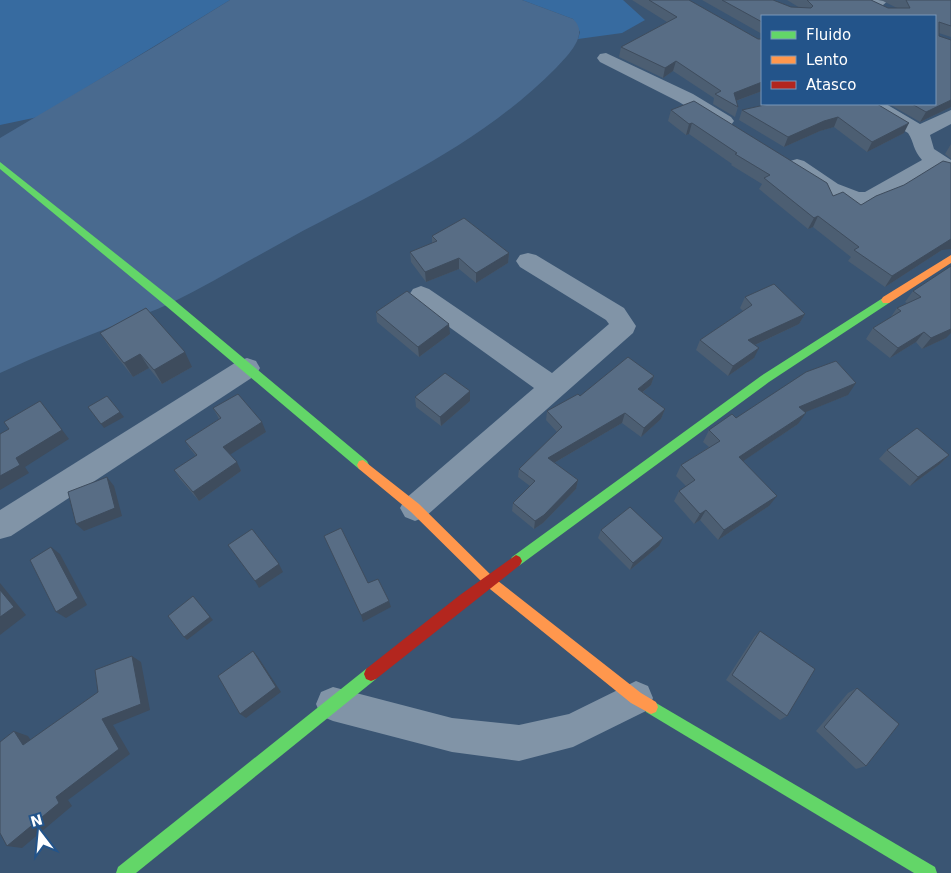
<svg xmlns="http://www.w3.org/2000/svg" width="951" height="873" font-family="'DejaVu Sans',sans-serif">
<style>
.green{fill:#376ba0}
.water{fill:#496a8f}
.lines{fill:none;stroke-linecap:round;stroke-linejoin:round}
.street{fill:#8194a7;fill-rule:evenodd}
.fast{fill:#63d668;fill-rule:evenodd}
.slow{fill:#ff974d;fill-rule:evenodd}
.jam{fill:#b3261e;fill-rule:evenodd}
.wall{fill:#4c5e72}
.shaded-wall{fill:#3e4c5d}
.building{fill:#586d85;stroke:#3e4c5d}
</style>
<rect width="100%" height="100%" fill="#3a5573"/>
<g class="green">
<polygon points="0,0 230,0 38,117 0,125"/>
<polygon points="522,0 623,0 645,20 622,33 578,39 580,32 573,19"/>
</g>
<path class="water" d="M230,0H522L573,19C590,34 568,55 556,68C481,144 383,188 290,238C251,259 212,283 171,303C154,311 136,317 118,324C79,339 39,355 0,373V138L154,47Z"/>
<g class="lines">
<g class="street">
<path d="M867,0H888C883,7 874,10 866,8L864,4Z"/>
<polygon points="606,53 693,94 731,117 734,121 731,125 724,127 717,125 679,102 600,62 597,58 600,54"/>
<path d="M863,104H886L920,124L951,110V124L930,135L934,149L951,160V175L936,170C917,181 897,196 876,204C845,216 813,187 790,171L787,166L790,161L797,159L804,161L838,184L859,192H865L922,160C913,150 914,142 908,133L866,108Z"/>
<polygon points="528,253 536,255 624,308 636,326 633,333 425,517 415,521 405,517 400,508 405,499 534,388 413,301 409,295 413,289 421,286 429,289 552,373 609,324 606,320 520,267 516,261 520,255"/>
<polygon points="247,358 256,361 260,368 256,375 11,536 0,539 0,510 238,361"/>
<polygon points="636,681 648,686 653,698 648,710 573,747 519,761 452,752 333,721 321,716 316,704 321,692 333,687 452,718 519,725 569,714"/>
</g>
<g class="fast">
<polygon points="0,162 174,300 367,461 369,465 367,469 363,470 359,469 166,306 0,169"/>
<polygon points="886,296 889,297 891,300 889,303 769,382 520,565 516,567 512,565 510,561 512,557 761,376"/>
<polygon points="371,667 376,669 378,674 376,679 136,873 116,873 118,867 366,669"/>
<polygon points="651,700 935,867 937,873 914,873 646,712 644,707 646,702"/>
</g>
<g class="slow">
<polygon points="951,255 951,263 889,303 883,303 881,300 883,297"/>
<polygon points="363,460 419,504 493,577 641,693 656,702 658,707 656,712 651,714 631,703 485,585 411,512 359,469 357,465 359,461"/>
</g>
<polygon class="jam" points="516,555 520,557 522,561 520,565 376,679 371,681 366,679 364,674 366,669 460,595"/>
</g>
<g class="wall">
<polygon points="632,0 689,0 758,39 762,39 762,91 736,101 738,107 735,117 713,104 714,98 673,71 663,78 619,57 621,47 667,22"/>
<polygon points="702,0 773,0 791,7 800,8 787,0 871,0 888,8 897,8 883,1 878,0 951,0 951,37 939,33 939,36 951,107 920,122 889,104 935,104 935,16 762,16 762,34"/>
<polygon points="877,104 904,133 867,152 834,127 820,131 784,147 739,120 742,110"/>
<polygon points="671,110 833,196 861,205 942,250 885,287 848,261 851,257 813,227 808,229 759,189 762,184 731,165 732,164 689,134 686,135 668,121"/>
<polygon points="951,144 951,159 945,154"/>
<polygon points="432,236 509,253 508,263 476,283 459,269 426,282 411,262 410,252 432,243"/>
<polygon points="951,266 946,338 922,349 916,342 890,358 866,339 873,328 890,318 897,308 907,303 905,302 913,291"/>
<polygon points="745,297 805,314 799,324 755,345 754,358 728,376 696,350 700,340 743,311 740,308"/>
<polygon points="376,312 450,334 419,357 377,322"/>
<polygon points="100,333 192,367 162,384 149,368 133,377 110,348"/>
<polygon points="654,376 651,385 643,392 665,409 661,419 641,437 622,423 554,463 578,480 576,489 543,523 534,529 512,511 513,503 530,486 518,477 519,469 557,432 546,420 547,411 580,396"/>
<polygon points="470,391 470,401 441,426 416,407 415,397"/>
<polygon points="848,395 805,412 798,424 743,461 769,506 718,540 700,520 694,524 674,501 679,491 686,486 676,476 681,465 709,447 703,442 709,430 736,418"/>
<polygon points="213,408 266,432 230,454 241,471 199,501 180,479 174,470 196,456 191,450 185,441 219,419"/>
<polygon points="887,450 949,455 940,464 910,486 879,459"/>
<polygon points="601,530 659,546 630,570 598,538"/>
<polygon points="760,631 787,716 780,720 726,680 754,637"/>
<polygon points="857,688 866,766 856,769 816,731 848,693"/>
</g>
<g class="shaded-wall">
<polygon points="676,61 673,71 663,78 665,68"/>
<polygon points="762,82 762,91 730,103 734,93"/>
<polygon points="951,100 951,107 920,122 926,112"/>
<polygon points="838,117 834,127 820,131 784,147 788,137 824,121"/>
<polygon points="692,123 689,134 686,135 689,124"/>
<polygon points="909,123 904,133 867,152 872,142"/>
<polygon points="818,216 813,227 808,229 814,218"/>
<polygon points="951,239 951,249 942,250 885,287 892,276"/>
<polygon points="509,253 508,263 476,283 476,273"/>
<polygon points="459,258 459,269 426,282 425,272"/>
<polygon points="805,314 799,324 744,350 748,340"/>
<polygon points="449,324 450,334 419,357 418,347"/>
<polygon points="951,324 951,333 946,338 922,349 931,338"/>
<polygon points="924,332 916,342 890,358 898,348"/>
<polygon points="759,348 754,358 728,376 733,366"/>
<polygon points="185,352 192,367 162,384 154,370"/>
<polygon points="140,354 149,368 133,377 124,363"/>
<polygon points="654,376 651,385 635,398 638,389"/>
<polygon points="856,383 848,395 791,418 799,407"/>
<polygon points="470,391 470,401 441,426 440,417"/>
<polygon points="40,401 48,411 69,439 25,467 29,473 0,490 0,476 16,458"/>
<polygon points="665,409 661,419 641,437 644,428"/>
<polygon points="120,412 124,417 104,428 101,424"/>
<polygon points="625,413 622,423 547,467 548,458"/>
<polygon points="806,413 798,424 733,468 739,457"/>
<polygon points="262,422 266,432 228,456 223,447"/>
<polygon points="949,455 940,464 910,486 918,477"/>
<polygon points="237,462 241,471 199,501 193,492"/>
<polygon points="107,477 114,486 122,516 84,531 76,524"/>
<polygon points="578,480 576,489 543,523 534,529 535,521"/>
<polygon points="777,496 769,506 718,540 724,530"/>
<polygon points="706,510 700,520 694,524 700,514"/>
<polygon points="663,538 659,546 630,570 633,563"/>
<polygon points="51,547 60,554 87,605 66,618 56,612"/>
<polygon points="279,564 283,572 259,588 255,581"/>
<polygon points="0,583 26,615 0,635"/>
<polygon points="193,596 213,620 187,640 184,637"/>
<polygon points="389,601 391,607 363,622 361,615"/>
<polygon points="253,651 258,657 281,692 246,718 240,714"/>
<polygon points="132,656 141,662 150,710 113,725 130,754 68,800 72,806 22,848 7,846 56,797 102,719"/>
<polygon points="14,731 28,736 37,750 23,745"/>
</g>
<g class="building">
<polygon points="649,0 689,0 758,39 762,39 762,82 734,93 738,107 715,94 721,91 676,61 665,68 621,47 677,17"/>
<polygon points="722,0 773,0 791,7 811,8 813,6 807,0 871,0 888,8 910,8 906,0 951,0 951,26 939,22 939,36 951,40 951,100 926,112 912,104 935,104 935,16 762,16 762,22"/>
<polygon points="694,101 827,183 833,196 843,192 861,205 876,196 904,185 943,161 951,163 951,239 892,276 854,250 859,247 818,216 814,218 764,178 770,175 735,154 737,153 692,123 689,124 671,110"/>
<polygon points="769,104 877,104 909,123 872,142 838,117 824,121 788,137 742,110"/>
<polygon points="464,218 509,253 476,273 459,258 425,272 410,252 437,241 432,236"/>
<polygon points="951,266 951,329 931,338 924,332 898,348 873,328 901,311 897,308 921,297 913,291"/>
<polygon points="774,284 805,314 748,340 759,348 733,366 700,340 752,305 745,297"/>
<polygon points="407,291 449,324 418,347 376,312"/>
<polygon points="146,308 185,352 154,370 140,354 124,363 100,333"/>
<polygon points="628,357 654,376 638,389 665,409 644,428 625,413 548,458 578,480 544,515 535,521 513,503 535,481 519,469 562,427 547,411 578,394 580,396"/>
<polygon points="836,361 856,383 799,407 806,413 739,457 777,496 724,530 706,510 700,514 679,491 695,480 681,465 720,441 709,430 732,414 736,418 806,372"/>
<polygon points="445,373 470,391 440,417 415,397"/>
<polygon points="238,394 262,422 223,447 237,462 193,492 174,470 197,455 185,441 221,418 213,408"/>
<polygon points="107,396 120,412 101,424 88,407"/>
<polygon points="40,401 62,430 16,458 20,465 0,476 0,434 9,429 4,422"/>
<polygon points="917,428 949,455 918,477 887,450"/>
<polygon points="107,477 115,508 76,524 68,492"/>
<polygon points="630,507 663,538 633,563 601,530"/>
<polygon points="341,528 368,583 378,579 389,601 361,615 324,536"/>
<polygon points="252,529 279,564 255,581 228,545"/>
<polygon points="51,547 78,598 56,612 30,560"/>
<polygon points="0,590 14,607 0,617"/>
<polygon points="193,596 210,617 184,637 168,616"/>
<polygon points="760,631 815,669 787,716 732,675"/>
<polygon points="253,651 276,687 240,714 218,676"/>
<polygon points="132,656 141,704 102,719 119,749 56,797 59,803 7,846 0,833 0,742 14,731 23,745 98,692 95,670"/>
<polygon points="857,688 899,724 866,766 824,727"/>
</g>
<rect x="761" y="15" width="175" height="90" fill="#23548a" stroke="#7b98b9"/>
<rect x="771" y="31" width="25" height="8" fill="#63d668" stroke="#7b98b9"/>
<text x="806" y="40" font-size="15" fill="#ffffff">Fluido</text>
<rect x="771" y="56" width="25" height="8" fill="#ff974d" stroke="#7b98b9"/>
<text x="806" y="65" font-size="15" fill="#ffffff">Lento</text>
<rect x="771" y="81" width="25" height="8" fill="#b3261e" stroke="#7b98b9"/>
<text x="806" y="90" font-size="15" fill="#ffffff">Atasco</text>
<g transform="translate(40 833) rotate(344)" stroke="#23548a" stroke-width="4" paint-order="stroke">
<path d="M0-4L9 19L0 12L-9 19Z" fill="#ffffff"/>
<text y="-8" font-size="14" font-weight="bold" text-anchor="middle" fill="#ffffff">N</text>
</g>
</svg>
